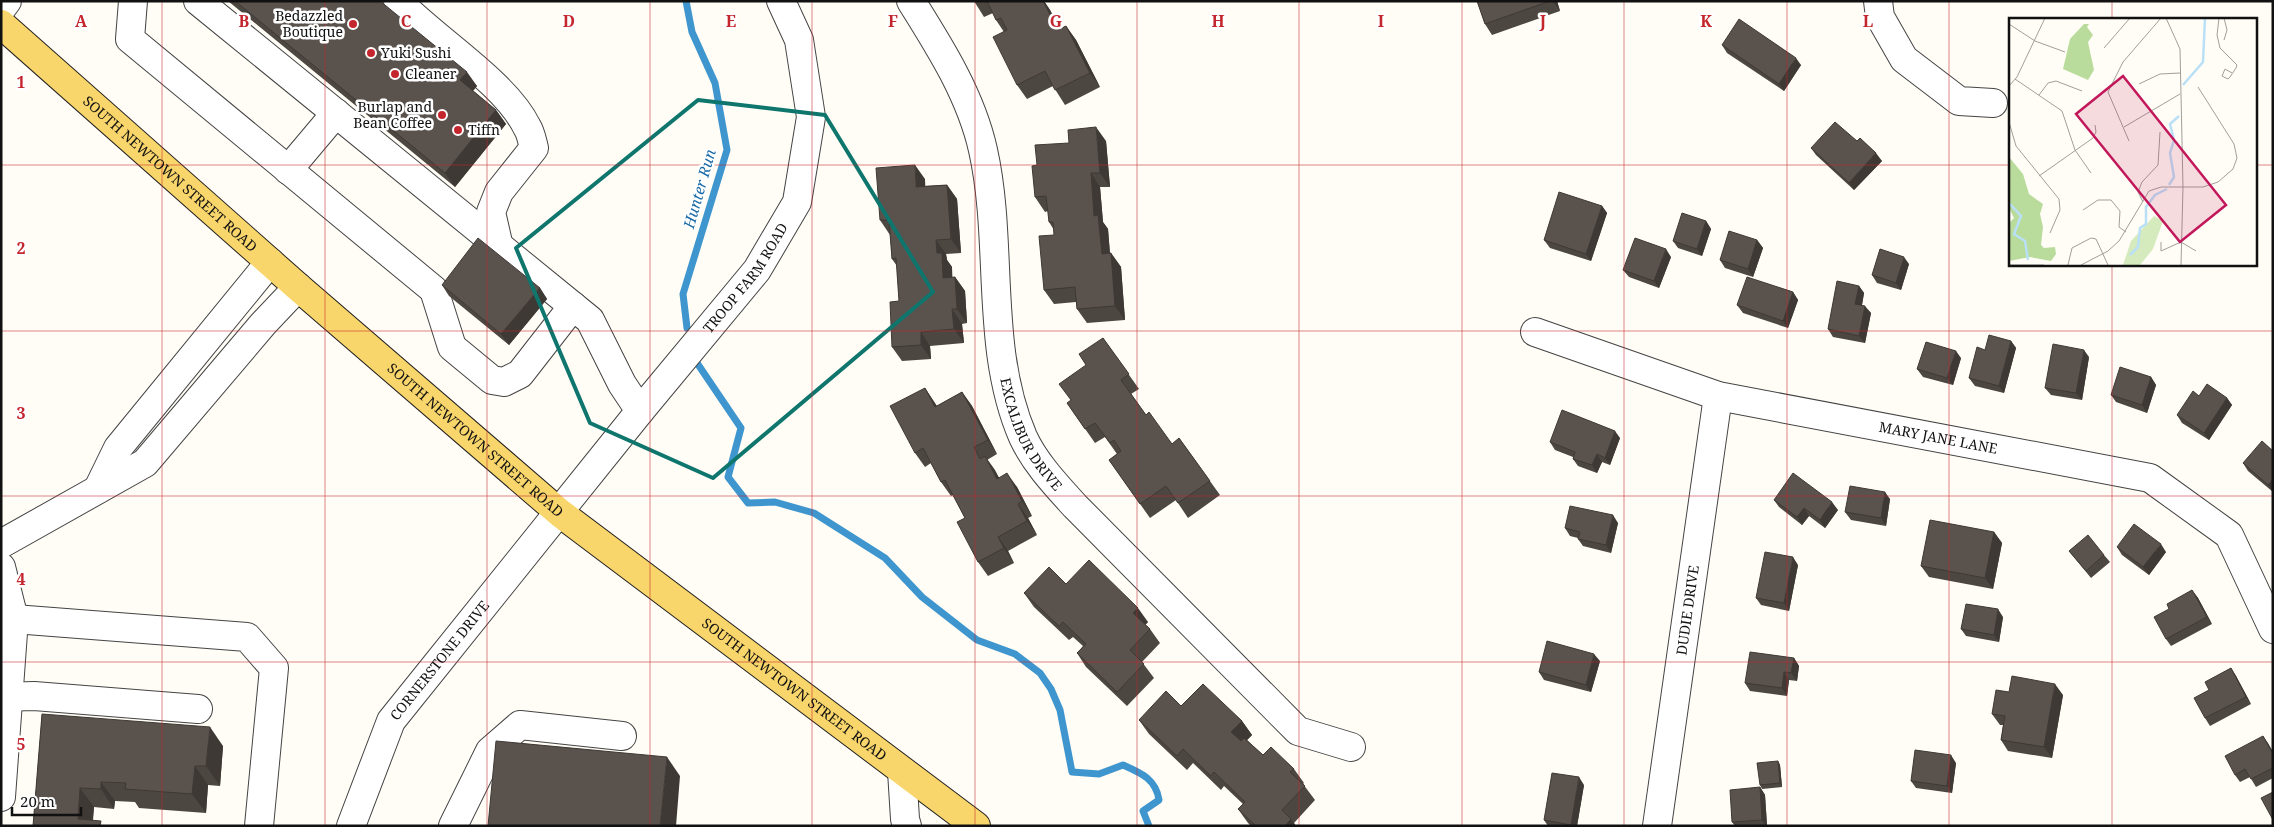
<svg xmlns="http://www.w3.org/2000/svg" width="2274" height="827" font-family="'Noto Serif',serif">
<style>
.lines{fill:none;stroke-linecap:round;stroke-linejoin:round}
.stream{stroke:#3f96cf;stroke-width:7}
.minor-casing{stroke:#444;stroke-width:30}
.major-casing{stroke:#222;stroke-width:30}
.minor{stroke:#fff;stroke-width:28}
.major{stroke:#f9d66b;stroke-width:28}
.wall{fill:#4d4742}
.shaded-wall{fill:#3f3936}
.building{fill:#5a524d;stroke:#3f3936}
.marked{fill:none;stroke:#0f766e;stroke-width:4;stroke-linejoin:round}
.grid{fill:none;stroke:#c4262e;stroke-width:1;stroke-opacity:0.55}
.poi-dot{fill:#c4262e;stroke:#fff;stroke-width:2}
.labels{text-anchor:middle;stroke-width:5;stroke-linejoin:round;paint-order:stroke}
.poi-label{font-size:14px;fill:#111;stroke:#fff;text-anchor:start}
.street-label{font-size:14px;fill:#111;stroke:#fff}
.water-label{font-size:15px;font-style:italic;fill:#1768a6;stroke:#fff}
.inset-river{fill:none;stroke:#b9e0f7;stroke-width:2.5}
.inset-road{fill:none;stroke:#a09f9a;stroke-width:1}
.view{fill:#c2185b;fill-opacity:0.15;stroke:#c2185b;stroke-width:2.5}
.inset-edge{fill:none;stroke:#111;stroke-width:2.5}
.grid-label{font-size:16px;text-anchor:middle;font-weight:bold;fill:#c4262e;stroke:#fff;stroke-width:5;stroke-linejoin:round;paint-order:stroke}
</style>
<rect width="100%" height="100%" fill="#fffdf5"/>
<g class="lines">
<g class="stream">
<polyline points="686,1 692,32 715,83 727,150 683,294 687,328"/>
<path d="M693,357L741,428L728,477L748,503L775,502L814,513L885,558L922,597L977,640L1015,654L1040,673L1051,689L1060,710L1072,772L1099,774L1123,765C1141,773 1156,779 1159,800L1143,811L1149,826"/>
</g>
<defs>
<g id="minor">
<polyline points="133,1 130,39 434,290 452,347 492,380 504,382 520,374 573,306"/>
<polyline points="198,1 590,320 622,384 640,411"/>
<path d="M398,1C434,39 505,82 527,127C531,133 532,141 534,148L499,192L491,212L499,247"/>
<path id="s1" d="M911,1C940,47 971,96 983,150C1004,244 984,347 1023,437C1035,463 1056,485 1075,506L1298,731L1351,747"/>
<polyline points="1878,1 1880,17 1904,59 1959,101 1993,103"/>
<polyline points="1,9 7,1"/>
<polyline points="288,170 336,113"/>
<path id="s2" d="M1535,332L1718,396L2150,478L2229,535L2273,629"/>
<polyline points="98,489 118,448 270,262"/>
<polyline points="1,544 145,463 263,324 298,287"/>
<polyline points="1,567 14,619 1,797"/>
<polyline points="1,618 247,637 274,668 259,826"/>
<polyline points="1,697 34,696 198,709"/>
<polyline points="902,771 905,819 907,826"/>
<path id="s3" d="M351,826L391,721L640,411L757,270L797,202L811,117L799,40L781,1"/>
<polyline points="453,826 490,751 520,725 622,736"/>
<path id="s4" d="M1657,826L1718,396"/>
</g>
<g id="major">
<path id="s5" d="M1,24L298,287L560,513L976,826"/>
</g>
</defs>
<use href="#minor" class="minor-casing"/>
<use href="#major" class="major-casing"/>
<use href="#minor" class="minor"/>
<use href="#major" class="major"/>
</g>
<g class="wall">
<polygon points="228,1 380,1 477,86 473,91 496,110 506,124 455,187"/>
<polygon points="974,1 1044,1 1050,10 1060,29 1066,26 1076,40 1100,87 1065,105 1053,86 1027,99 1017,85 1004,32 996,20 993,13 984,17"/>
<polygon points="1477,1 1557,1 1560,11 1492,35 1485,24"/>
<polygon points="1722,45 1801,65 1784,91 1727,53"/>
<polygon points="1106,141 1110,187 1100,187 1103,222 1108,229 1110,253 1111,253 1121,267 1125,320 1087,323 1077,309 1076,302 1054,304 1044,290 1054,235 1054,230 1049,222 1048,211 1045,212 1035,197"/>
<polygon points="1857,141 1882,161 1854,190 1816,155 1811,148"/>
<polygon points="925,179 925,186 947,185 957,199 961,253 946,254 947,260 952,267 952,278 955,277 965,291 967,323 962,324 964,343 930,346 931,359 902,361 892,347 899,301 897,266 892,259 890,235 880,220"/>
<polygon points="1602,206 1607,213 1591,261 1550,248 1544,240"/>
<polygon points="1706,221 1711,229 1702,256 1678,248 1673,241"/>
<polygon points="1757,240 1763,248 1753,277 1725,268 1720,260"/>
<polygon points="1671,257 1659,288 1629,277 1623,270"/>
<polygon points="1909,264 1901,290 1877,283 1872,275"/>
<polygon points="442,285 540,288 547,299 509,345 449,296"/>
<polygon points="1859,286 1864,293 1862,305 1871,313 1865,343 1833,337 1828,329"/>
<polygon points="1793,292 1798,300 1788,328 1743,313 1737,305"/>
<polygon points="1103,338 1139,389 1131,394 1146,415 1172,444 1179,438 1220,495 1188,518 1176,500 1150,518 1109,460 1117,454 1105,437 1095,443 1067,403 1071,401 1086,365"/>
<polygon points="2011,341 2016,348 2004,393 1975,386 1969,378 1985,350"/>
<polygon points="2089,357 2082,400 2051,395 2045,388"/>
<polygon points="1961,358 1953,385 1923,377 1917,369"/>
<polygon points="2151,377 2156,385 2147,413 2116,402 2111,395"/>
<polygon points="925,388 937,406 962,392 972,406 997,454 987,460 999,478 1017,487 1032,516 1028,518 1037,535 1008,551 1014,563 988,576 978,562 965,518 953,495 951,496 941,482 931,463 925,467 915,453"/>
<polygon points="2199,396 2227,398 2232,405 2209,440 2182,423 2177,415"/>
<polygon points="1620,438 1610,465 1602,462 1597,473 1578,466 1573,459 1573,457 1555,450 1550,442"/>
<polygon points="2273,451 2273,492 2248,471 2243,463"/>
<polygon points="1890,499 1886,526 1851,520 1845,512"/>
<polygon points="1774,500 1838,510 1825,528 1809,516 1802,525 1779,507"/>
<polygon points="1618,523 1611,553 1583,546 1578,539 1578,538 1570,536 1565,528"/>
<polygon points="1994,532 2002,543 1993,589 1929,577 1921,566"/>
<polygon points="2117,547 2166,552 2149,575 2122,555"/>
<polygon points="2069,551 2104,555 2110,562 2091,578"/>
<polygon points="1798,565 1789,611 1761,605 1756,598"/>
<polygon points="1066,584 1148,622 1145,625 1150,629 1160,643 1142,662 1154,678 1127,706 1086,667 1077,653 1083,646 1073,637 1069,640 1034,607 1024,593"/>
<polygon points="2192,590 2198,598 2212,624 2171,646 2166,639 2169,609"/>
<polygon points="2003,617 1999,642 1966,636 1961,629"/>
<polygon points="1794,658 1799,666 1797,681 1789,680 1787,696 1750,691 1745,683"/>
<polygon points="1600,661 1591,692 1544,680 1539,672"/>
<polygon points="2231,668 2236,676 2251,704 2210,726 2205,718 2209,690"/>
<polygon points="2009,692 2063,695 2052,758 2008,751 2001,740 2003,725 2000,725 1992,714"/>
<polygon points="1181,706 1242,721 1252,735 1247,740 1263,755 1294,769 1304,783 1303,784 1315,800 1294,823 1296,826 1251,826 1248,823 1238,809 1243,804 1224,786 1221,790 1193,763 1187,770 1149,734 1139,720"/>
<polygon points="42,714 223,746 220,786 208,785 206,813 139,808 135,802 115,801 114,809 94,807 93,821 33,826"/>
<polygon points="2263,736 2273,752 2273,778 2256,787 2250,777 2240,782 2235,775"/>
<polygon points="1778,761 1780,765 1782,787 1762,789 1760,785"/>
<polygon points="1956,763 1952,793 1916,788 1911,781"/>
<polygon points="1584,785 1577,826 1548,826 1544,820"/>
<polygon points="1760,787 1765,795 1767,826 1735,826 1732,822"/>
</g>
<g class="shaded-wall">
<polygon points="1043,1 1044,1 1050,10 1068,44 1058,30"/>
<polygon points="1553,1 1557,1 1560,11"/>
<polygon points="1066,26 1076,40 1100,87 1090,73"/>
<polygon points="1796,58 1801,65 1784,91 1779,84"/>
<polygon points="467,72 477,86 470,94 460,80"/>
<polygon points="496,110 506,124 455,187 445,173"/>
<polygon points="1096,127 1106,141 1110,187 1100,173"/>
<polygon points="1876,153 1882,161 1854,190 1849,183"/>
<polygon points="915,165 925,179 926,201 916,187"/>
<polygon points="1091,173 1100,187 1103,222 1108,229 1111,268 1102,254 1094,216"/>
<polygon points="947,185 957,199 961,253 951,239"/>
<polygon points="1602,206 1607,213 1591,261 1586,254"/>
<polygon points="1706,221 1711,229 1702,256 1697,249"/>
<polygon points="936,240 946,254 947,260 952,267 953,293 943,278 937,253"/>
<polygon points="1757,240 1763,248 1753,277 1748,269"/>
<polygon points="1666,249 1671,257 1659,288 1654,281"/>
<polygon points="1111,253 1121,267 1125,320 1115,306"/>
<polygon points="1904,257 1909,264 1901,290 1896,283"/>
<polygon points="955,277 965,291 967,323 957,309"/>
<polygon points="1859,286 1864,293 1861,311 1855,304"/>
<polygon points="540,288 547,299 509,345 501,334"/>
<polygon points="1793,292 1798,300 1788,328 1783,321"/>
<polygon points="1865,306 1871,313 1865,343 1859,336"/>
<polygon points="952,309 962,324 964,343 954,329"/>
<polygon points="921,332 930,346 931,359 921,345"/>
<polygon points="2011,341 2016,348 2004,393 1999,386"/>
<polygon points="2084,350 2089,357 2082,400 2076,393"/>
<polygon points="1956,351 1961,358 1953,385 1947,378"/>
<polygon points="2151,377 2156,385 2147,413 2142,405"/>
<polygon points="925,388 934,402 945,421 935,407"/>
<polygon points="962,392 972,406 997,454 988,440"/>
<polygon points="2227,398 2232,405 2209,440 2204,433"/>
<polygon points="1615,431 1620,438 1610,465 1605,458"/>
<polygon points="1597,454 1602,462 1597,473 1592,465"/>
<polygon points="985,456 995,470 1007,493 997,479"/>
<polygon points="1007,473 1017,487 1032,516 1022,501"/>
<polygon points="2273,479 2273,492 2268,485"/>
<polygon points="1885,492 1890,499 1886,526 1881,518"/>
<polygon points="1832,502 1838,510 1825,528 1820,520"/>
<polygon points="1018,504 1028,518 1037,535 1027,521"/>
<polygon points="1804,508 1809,516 1802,525 1797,517"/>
<polygon points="1613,515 1618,523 1611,553 1606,545"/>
<polygon points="1994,532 2002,543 1993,589 1985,578"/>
<polygon points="998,537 1008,551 1014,563 1004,548"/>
<polygon points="2161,544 2166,552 2149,575 2143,567"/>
<polygon points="1793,557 1798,565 1789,611 1784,603"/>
<polygon points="2192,590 2198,598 2212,624 2207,617"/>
<polygon points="1138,608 1148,622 1143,627 1133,613"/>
<polygon points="1998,609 2003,617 1999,642 1994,635"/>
<polygon points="1594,654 1600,661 1591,692 1586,685"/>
<polygon points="1794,658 1799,666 1797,681 1791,673"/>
<polygon points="2231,668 2236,676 2251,704 2246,697"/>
<polygon points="1784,672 1789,680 1787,696 1782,688"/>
<polygon points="2055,684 2063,695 2052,758 2044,747"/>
<polygon points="1242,721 1252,735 1241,746 1231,732"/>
<polygon points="210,727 223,746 220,786 206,766"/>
<polygon points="2263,736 2268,743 2273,752 2273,754"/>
<polygon points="1951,755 1956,763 1952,793 1947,786"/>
<polygon points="667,757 680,776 676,826 660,826"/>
<polygon points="1778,761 1780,765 1782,787 1780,783"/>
<polygon points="195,766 208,785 206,813 192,794"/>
<polygon points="1579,777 1584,785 1577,826 1572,826 1571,825"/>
<polygon points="101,782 115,801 114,809 101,789"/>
<polygon points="1760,787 1765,795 1767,826 1766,826 1762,820"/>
<polygon points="80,788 94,807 92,826 78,819"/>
<polygon points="1291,819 1296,826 1285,826"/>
</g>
<g class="building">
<polygon points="235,1 380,1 467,72 460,80 496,110 445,173"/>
<polygon points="987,1 1043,1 1058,30 1066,26 1090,73 1055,90 1045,71 1017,85 993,37 1007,30 1001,18 996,20"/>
<polygon points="1477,1 1550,1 1485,24"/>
<polygon points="1739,19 1796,58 1779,84 1722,45"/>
<polygon points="1835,122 1857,141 1860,138 1876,153 1849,183 1811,148"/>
<polygon points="1096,127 1100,173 1091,173 1094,216 1098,215 1102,254 1111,253 1115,306 1077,309 1075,287 1044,290 1039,236 1054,235 1053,222 1049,222 1046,196 1035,197 1032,166 1037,165 1035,145 1069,143 1068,130"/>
<polygon points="915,165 916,187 947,185 951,239 936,240 937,253 942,253 943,278 955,277 957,309 952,309 954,329 921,332 921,345 892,347 890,302 899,301 896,258 892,259 889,220 880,220 876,168"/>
<polygon points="1559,192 1602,206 1586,254 1544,240"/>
<polygon points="1682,213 1706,221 1697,249 1673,241"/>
<polygon points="1729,231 1757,240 1748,269 1720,260"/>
<polygon points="478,238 540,288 501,334 442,285"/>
<polygon points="1635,238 1666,249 1654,281 1623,270"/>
<polygon points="1880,249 1904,257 1896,283 1872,275"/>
<polygon points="1747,277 1793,292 1783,321 1737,305"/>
<polygon points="1837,281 1859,286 1855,304 1865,306 1859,336 1828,329"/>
<polygon points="1989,335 2011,341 1999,386 1969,378 1977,347 1985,350"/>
<polygon points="1103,338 1129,374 1121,380 1146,415 1149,412 1172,444 1179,438 1210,481 1178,503 1166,486 1140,504 1109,460 1121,451 1114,440 1110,443 1095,423 1085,429 1067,403 1071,400 1059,384 1086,365 1079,354"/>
<polygon points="1926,342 1956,351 1947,378 1917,369"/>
<polygon points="2053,344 2084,350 2076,393 2045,388"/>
<polygon points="2120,367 2151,377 2142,405 2111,395"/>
<polygon points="2207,384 2227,398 2204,433 2177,415 2193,391 2199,396"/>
<polygon points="925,388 935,407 962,392 988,440 974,447 980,459 985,456 997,479 1007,473 1022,501 1018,504 1027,521 998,537 1004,548 978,562 957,522 965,518 945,480 941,482 923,448 915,453 890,406"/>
<polygon points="1562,410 1615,431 1605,458 1597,454 1592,465 1573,459 1575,452 1550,442"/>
<polygon points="2262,441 2273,451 2273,479 2268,485 2243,463"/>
<polygon points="1793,473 1832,502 1820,520 1804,508 1797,517 1774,500"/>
<polygon points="1850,486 1885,492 1881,518 1845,512"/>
<polygon points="1570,506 1613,515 1606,545 1578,539 1580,532 1565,528"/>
<polygon points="1930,520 1994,532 1985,578 1921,566"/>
<polygon points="2134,524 2161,544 2143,567 2117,547"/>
<polygon points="2088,535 2104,555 2086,571 2069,551"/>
<polygon points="1765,552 1793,557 1784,603 1756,598"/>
<polygon points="1089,560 1138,608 1133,613 1150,629 1130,650 1144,664 1117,692 1077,653 1086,644 1063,622 1059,626 1024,593 1049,567 1066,584"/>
<polygon points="2192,590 2207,617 2166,639 2154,617 2169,609 2167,604"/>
<polygon points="1966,604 1998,609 1994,635 1961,629"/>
<polygon points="1547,641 1594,654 1586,685 1539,672"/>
<polygon points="1750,652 1794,658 1791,673 1784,672 1782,688 1745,683"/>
<polygon points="2231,668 2246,697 2205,718 2194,698 2209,690 2205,682"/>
<polygon points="2012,676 2055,684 2044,747 2001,740 2005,716 1992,714 1996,690 2009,692"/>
<polygon points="1203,684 1242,721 1231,732 1241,741 1244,738 1263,755 1271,747 1294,769 1290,772 1305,786 1282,810 1291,819 1285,826 1256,826 1238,809 1245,802 1214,772 1211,776 1183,749 1177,756 1139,720 1166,691 1181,706"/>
<polygon points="42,714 210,727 206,766 195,766 192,794 125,789 126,783 101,782 101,789 80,788 78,819 101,821 100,826 33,826"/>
<polygon points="2263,736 2273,754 2273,768 2251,779 2245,769 2235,775 2225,756"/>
<polygon points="496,741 667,757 660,826 488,826"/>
<polygon points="1915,750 1951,755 1947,786 1911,781"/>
<polygon points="1778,761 1780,783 1760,785 1757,763"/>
<polygon points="1552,773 1579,777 1571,825 1544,820"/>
<polygon points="1760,787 1762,820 1732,822 1730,790"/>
<polygon points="2273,792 2273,820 2261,798"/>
</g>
<path class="marked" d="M698,100L825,115L933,292L713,478L590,423L516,248Z"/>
<path class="grid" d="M162,1V826M325,1V826M487,1V826M650,1V826M812,1V826M975,1V826M1137,1V826M1299,1V826M1462,1V826M1624,1V826M1787,1V826M1949,1V826M2112,1V19M1,165H2010M2255,165H2273M2112,264V826M1,331H2273M1,496H2273M1,662H2273"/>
<g class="poi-dot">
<circle cx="353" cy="24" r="5"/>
<circle cx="371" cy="53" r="5"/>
<circle cx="395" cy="74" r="5"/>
<circle cx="442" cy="115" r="5"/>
<circle cx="458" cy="130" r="5"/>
</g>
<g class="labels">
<g class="poi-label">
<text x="343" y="21" text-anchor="end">Bedazzled<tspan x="343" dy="16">Boutique</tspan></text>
<text x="381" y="58">Yuki Sushi</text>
<text x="405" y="79">Cleaner</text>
<text x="432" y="112" text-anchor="end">Burlap and<tspan x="432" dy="16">Bean Coffee</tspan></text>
<text x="468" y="135">Tiffn</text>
</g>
<g class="street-label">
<text dy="5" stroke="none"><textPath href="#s5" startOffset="226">SOUTH NEWTOWN STREET ROAD</textPath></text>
<text dy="5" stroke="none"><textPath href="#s3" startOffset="680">TROOP FARM ROAD</textPath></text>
<text dy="5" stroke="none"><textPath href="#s1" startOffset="458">EXCALIBUR DRIVE</textPath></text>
<text dy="5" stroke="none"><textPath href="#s2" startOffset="418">MARY JANE LANE</textPath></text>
<text dy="5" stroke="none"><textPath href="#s5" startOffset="631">SOUTH NEWTOWN STREET ROAD</textPath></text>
<text dy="5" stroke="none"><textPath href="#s4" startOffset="218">DUDIE DRIVE</textPath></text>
<text dy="5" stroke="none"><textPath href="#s3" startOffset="190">CORNERSTONE DRIVE</textPath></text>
<text dy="5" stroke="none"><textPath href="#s5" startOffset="1036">SOUTH NEWTOWN STREET ROAD</textPath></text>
</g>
<g class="water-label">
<text transform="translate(700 189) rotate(-74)" y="5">Hunter Run</text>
</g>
</g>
<g transform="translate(2009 18)">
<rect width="248" height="248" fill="#fffdf5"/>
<path d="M145,198L154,203L144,231L131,247H114L122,223Z" fill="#d5ebbd"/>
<path d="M75,6H80L78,9L84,17L79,24L85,52L79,62L54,51L61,21ZM0,139L14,156L20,176L34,186L31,196L34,209L32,227L35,230L46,229L47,236L42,243L21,239L0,243V205L5,200L0,190Z" fill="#b9dc9c"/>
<path class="inset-river" d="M174,67L194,44L196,0M160,167L165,159L161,135L165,122L161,106L170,98M0,185L12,198L5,216L16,223L19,242M121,237L129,229L131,210L137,206V189L146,177L158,171"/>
<path class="inset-road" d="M157,0L171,31L174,169L172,247M210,0L208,17L211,30L228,47L227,50L221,59L219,61L213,58L216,51L223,55M215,0L218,12L215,22M0,6L26,23L56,34M95,30L121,0M6,61L53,93L66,132L82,155M130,66L151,56L171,55M0,68L8,59L36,0M30,77L39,65L47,63L73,73M0,104L7,128L50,181L51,192L41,215M115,109L171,76M120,123L99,74L114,44L152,0M30,158L84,120L87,114L86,107M134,184L129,174L133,164L149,147L151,114M74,192L89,182H102L111,193L110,209L117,214M152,224V233L172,224L187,233M0,247H35M59,247L63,230L82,220L87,221L99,247M72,247L99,233L110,223L140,173L152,169H194L209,164L224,151L228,140L225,126L189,69"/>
<path class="view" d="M114,58L217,187L171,224L67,96Z"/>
<rect width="248" height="248" class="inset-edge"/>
</g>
<g class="grid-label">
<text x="81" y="27">A</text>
<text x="244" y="27">B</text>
<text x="406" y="27">C</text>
<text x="569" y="27">D</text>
<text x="731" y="27">E</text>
<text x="893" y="27">F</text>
<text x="1056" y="27">G</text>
<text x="1218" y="27">H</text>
<text x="1381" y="27">I</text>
<text x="1543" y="27">J</text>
<text x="1706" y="27">K</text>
<text x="1868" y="27">L</text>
<text x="21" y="88">1</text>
<text x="21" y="254">2</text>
<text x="21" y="419">3</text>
<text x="21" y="585">4</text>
<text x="21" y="750">5</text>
</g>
<rect width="2274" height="827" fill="none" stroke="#111111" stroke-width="5"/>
<path d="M12 807v8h69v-8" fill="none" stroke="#111111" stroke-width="2.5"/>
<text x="20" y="807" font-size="15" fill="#111111" stroke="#ffffff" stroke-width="4" paint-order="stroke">20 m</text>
</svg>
